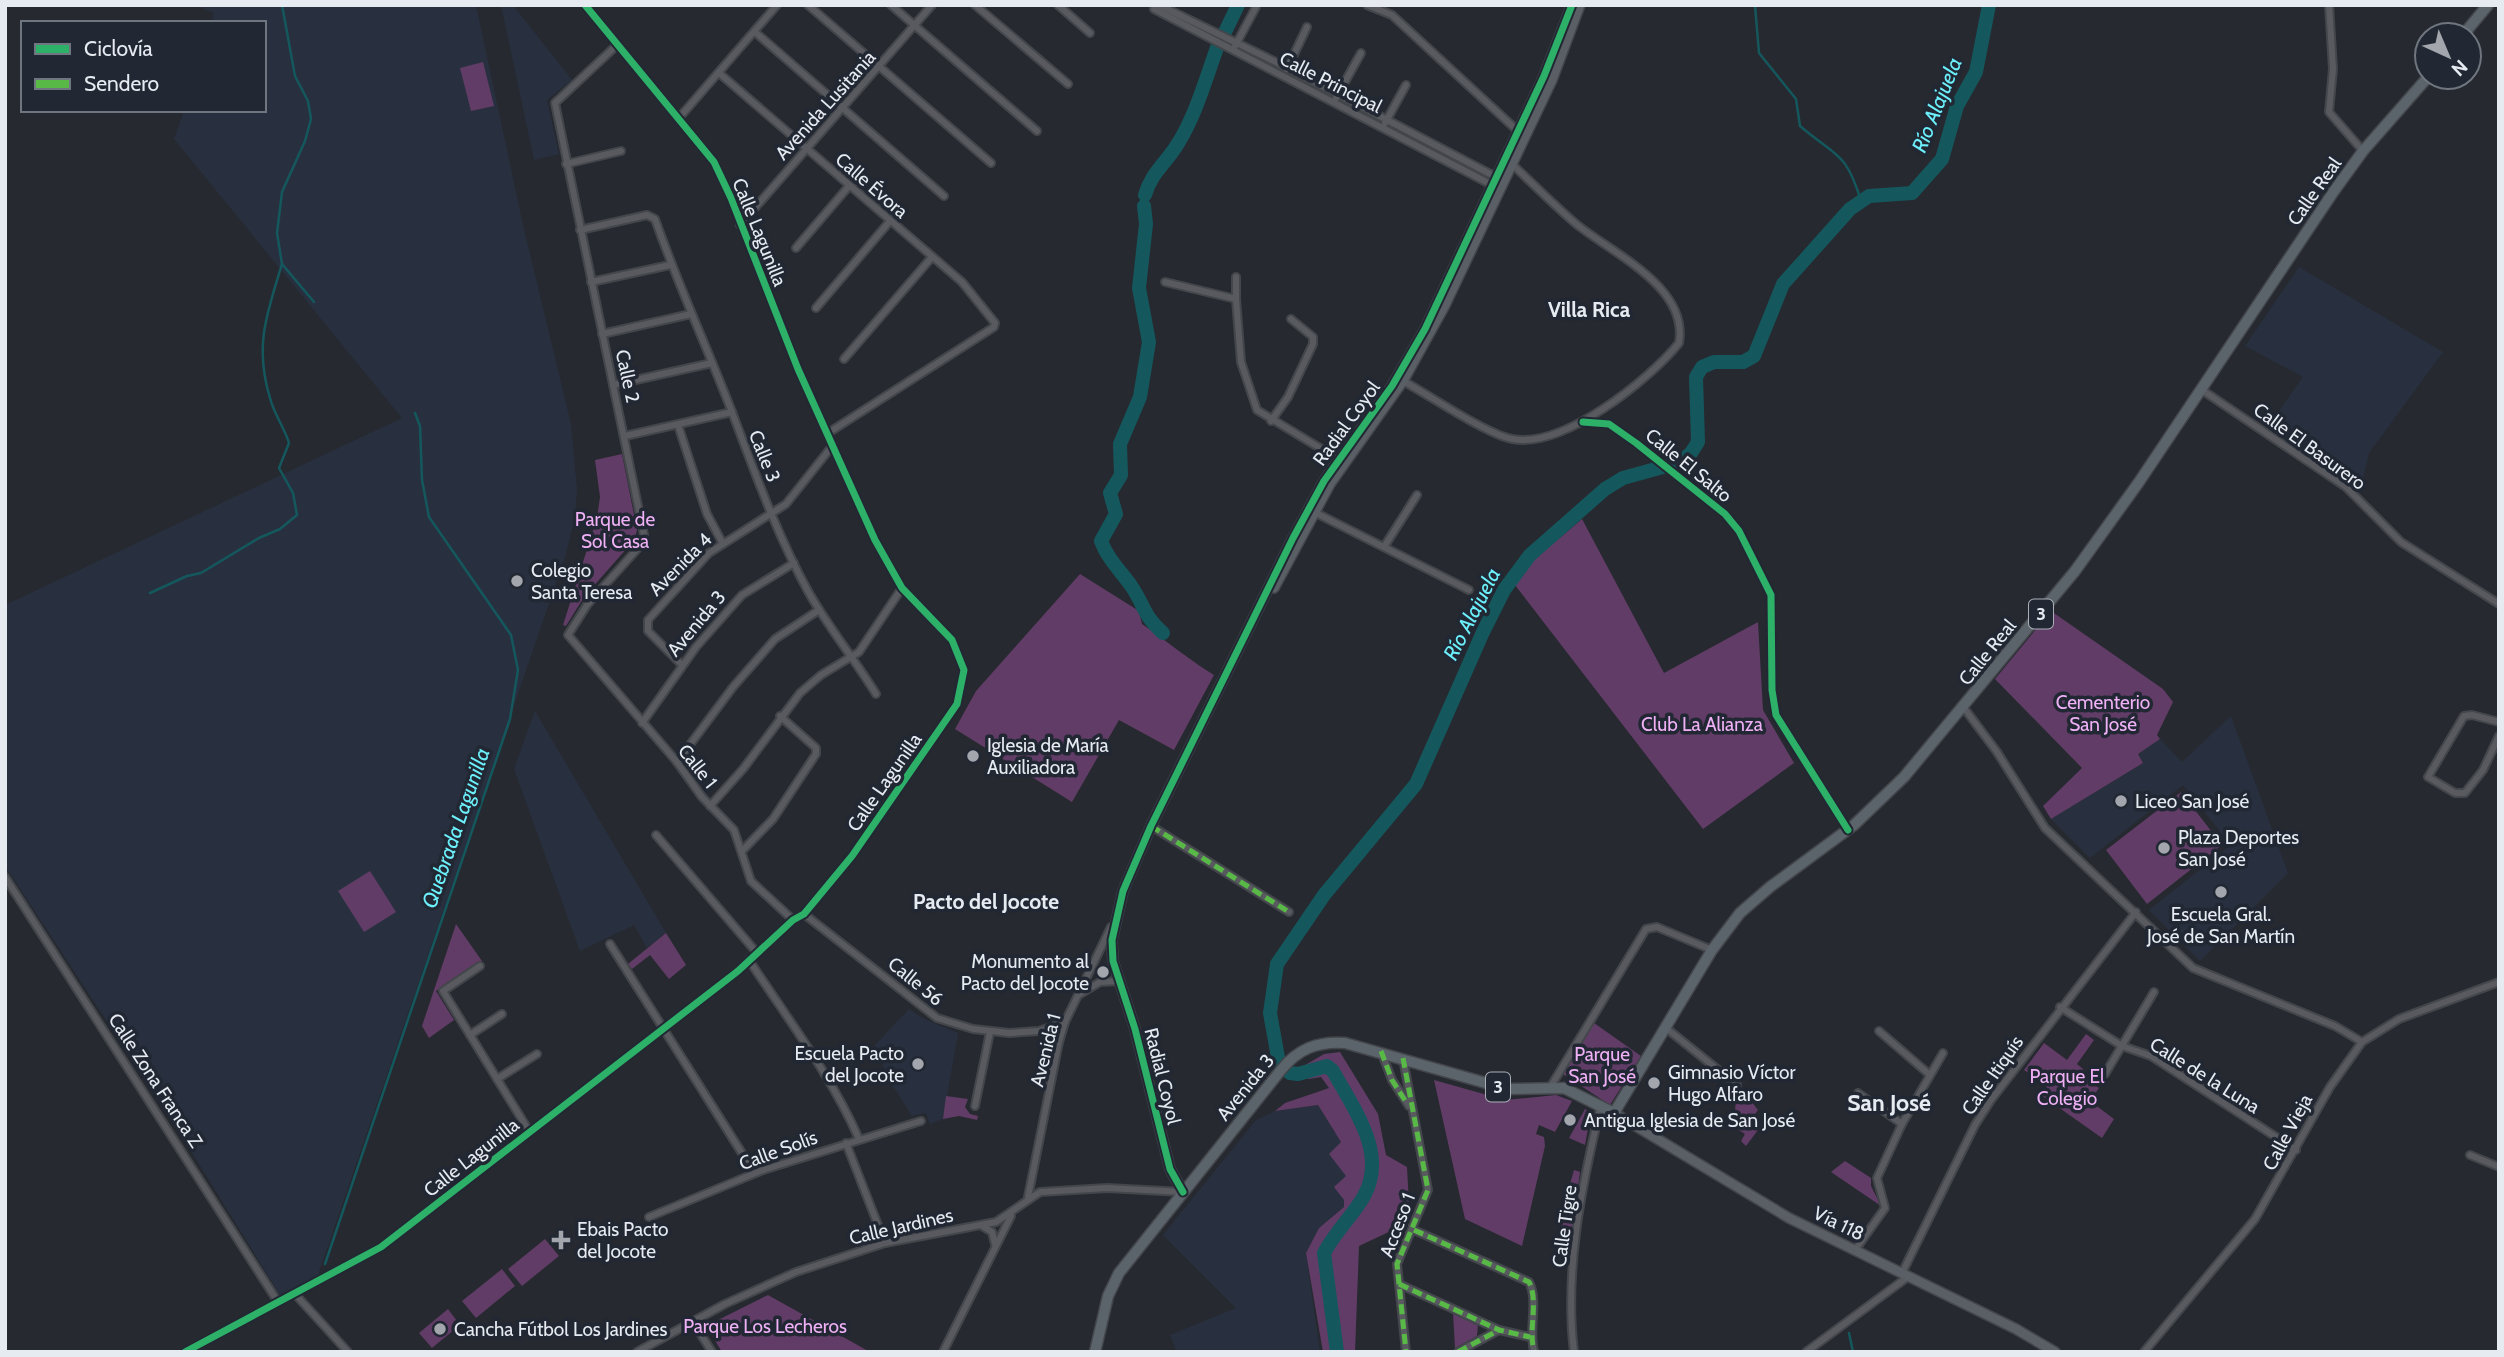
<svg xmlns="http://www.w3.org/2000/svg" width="2504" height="1357" font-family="Cabin,sans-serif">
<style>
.built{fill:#28303f}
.green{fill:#613c66}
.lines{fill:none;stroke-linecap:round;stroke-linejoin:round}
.stream{stroke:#14585e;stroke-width:2.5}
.river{stroke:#14585e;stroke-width:14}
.street-casing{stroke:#43464b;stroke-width:10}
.secondary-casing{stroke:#43464b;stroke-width:12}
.primary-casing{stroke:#43464b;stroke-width:13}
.street{stroke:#585a5f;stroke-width:6}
.secondary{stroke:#5a5f65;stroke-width:9}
.primary{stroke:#5c646b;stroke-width:10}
.quiet{stroke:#58b947;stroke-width:5;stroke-dasharray:10 5;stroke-linecap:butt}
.cycleway-casing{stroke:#222833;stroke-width:11}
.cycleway{stroke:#2db169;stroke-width:7}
.poi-dot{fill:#a3a6ad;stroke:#222833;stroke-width:2.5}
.labels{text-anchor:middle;stroke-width:7;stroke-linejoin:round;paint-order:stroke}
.shield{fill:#222833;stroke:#abb0b8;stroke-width:2}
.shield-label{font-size:18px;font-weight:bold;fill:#e6eaf1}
.street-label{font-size:19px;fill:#e6eaf1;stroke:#222833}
.park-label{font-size:19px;fill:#efb0f6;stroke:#222833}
.poi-label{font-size:19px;fill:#e6eaf1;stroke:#222833;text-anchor:start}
.water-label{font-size:21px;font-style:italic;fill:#6cf0fb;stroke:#222833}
.neighbourhood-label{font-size:21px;font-weight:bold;fill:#e6eaf1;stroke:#222833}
.quarter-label{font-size:23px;font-weight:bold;fill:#e6eaf1;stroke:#222833}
</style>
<rect width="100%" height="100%" fill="#26292f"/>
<g class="built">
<polygon points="194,5 476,5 523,225 571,424 577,489 575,517 565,557 318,1275 280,1295 173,1122 5,866 5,605 402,418 174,139 184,110 264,110 264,23 211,23 214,13"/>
<polygon points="501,5 513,5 572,80 547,100 559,154 534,160"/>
<polygon points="2299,267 2443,352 2369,453 2361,489 2269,425 2303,377 2245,346"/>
<polygon points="535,711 666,933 647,948 634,925 580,951 514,769"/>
<polygon points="2231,716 2288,873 2200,961 2149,910 2231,845 2183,785 2090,858 2051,819 2143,763 2138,754 2160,739 2182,762"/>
<polygon points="909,1009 924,1019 958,1033 943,1119 930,1124 926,1113 912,1116 889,1080 875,1045"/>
<polygon points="1318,1105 1341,1142 1347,1177 1344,1207 1319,1228 1306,1253 1320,1352 1177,1352 1170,1335 1236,1308 1163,1235 1256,1120 1275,1111"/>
</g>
<g class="green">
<polygon points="483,62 494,106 471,111 460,68"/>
<polygon points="622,454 637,530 635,539 584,597 566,626 563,625 597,518 600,497 595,460"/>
<polygon points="1582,519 1664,673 1758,622 1763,710 1794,763 1703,829 1515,585 1535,559"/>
<path d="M1080,574L1139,611L1142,624C1167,641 1188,659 1214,675L1174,750L1119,720L1072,802L955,729L976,691Z"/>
<polygon points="2051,611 2163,689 2173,702 2157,735 2160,739 2138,754 2143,763 2051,819 2043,806 2082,768 1995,679"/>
<polygon points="2181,792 2222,845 2147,904 2106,850"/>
<polygon points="370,871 396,912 364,932 338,891"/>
<polygon points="456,924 482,961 436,991 454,1020 429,1038 422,1026"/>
<polygon points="666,933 686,965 669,979 650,955 632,969 628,964"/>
<polygon points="1594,1023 1641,1056 1610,1105 1563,1074"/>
<polygon points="2086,1034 2094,1040 2077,1064 2083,1069 2083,1076 2099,1088 2090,1101 2114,1119 2102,1138 2041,1095 2047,1087 2024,1070 2044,1043 2067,1060"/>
<polygon points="1340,1052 1378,1114 1386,1155 1407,1167 1410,1222 1359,1246 1355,1352 1323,1352 1306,1253 1319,1228 1344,1207 1344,1200 1334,1187 1346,1176 1329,1154 1341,1142 1318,1105 1275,1111 1285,1103 1329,1088 1321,1077 1309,1079 1288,1075 1324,1054"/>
<polygon points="1434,1080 1505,1100 1556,1095 1572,1101 1555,1132 1539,1125 1536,1134 1544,1137 1545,1146 1522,1246 1465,1219"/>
<polygon points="946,1096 968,1099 965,1107 970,1114 978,1116 977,1120 959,1116 943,1119"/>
<polygon points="1747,1096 1758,1110 1752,1118 1761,1126 1746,1146 1741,1141 1745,1134 1734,1127 1736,1097"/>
<polygon points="1585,1109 1591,1112 1585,1145 1569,1138"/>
<polygon points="1845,1161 1871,1178 1871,1186 1881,1206 1831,1172"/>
<polygon points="1574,1170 1580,1172 1572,1230 1558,1225"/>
<polygon points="545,1239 559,1256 522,1286 508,1269"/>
<polygon points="502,1269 515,1286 476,1318 462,1301"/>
<polygon points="768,1295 870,1352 722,1352 706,1326"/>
<polygon points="448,1309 460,1325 432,1348 419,1333"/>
<polygon points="1453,1313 1478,1325 1477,1336 1455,1348"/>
</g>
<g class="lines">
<g class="stream">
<polyline points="282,5 295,76 308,101 311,119 305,141 282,192 277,233 282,264 314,302"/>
<path d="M1755,5L1759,53L1796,99L1800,126C1836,157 1846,151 1861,201"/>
<path d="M150,593L187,576L201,573L259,538L280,529L297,515L293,493L279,468L289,443C284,427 274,414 270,398C254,346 267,313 282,264"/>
<polyline points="325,1264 510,719 518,670 511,635 429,517 422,480 420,426 415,413"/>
<polyline points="1849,1333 1853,1352"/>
</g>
<g class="river">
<polyline points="1225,32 1238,5"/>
<path d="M1145,195C1151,173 1166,163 1177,145C1196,115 1206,78 1218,45"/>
<path d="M1144,206L1146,224L1139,288L1149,342L1140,397L1120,444L1121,475L1110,493L1116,514L1101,541C1108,560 1121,571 1132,587C1145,607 1143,615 1163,633"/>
<path d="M1337,1352L1324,1253C1335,1232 1354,1214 1364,1196C1388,1153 1353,1108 1333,1071L1327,1066L1298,1074L1290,1073L1279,1063L1270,1013L1277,964L1324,895L1416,784L1483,632L1504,590L1530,555L1605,489L1623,478L1681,462L1691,453L1698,442L1696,377L1702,367L1714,362H1743L1754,356L1783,284L1850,209L1869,196L1912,193L1942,159L1957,106L1976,72L1989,5"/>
</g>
<defs>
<g id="street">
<polyline points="808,5 991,163"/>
<polyline points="891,5 1037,131"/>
<polyline points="975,5 1068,84"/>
<polyline points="1058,5 1090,33"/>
<polyline points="1156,5 1154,9 1492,185"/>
<polyline points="1159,5 1288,68 1496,177"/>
<polyline points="1367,5 1392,15 1520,133"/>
<polyline points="2329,5 2333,69 2329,112 2363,151"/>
<polyline points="755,32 944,196"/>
<polyline points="617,45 555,103 644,535 640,546 587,605 568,635 677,762 702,797 734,830 751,881 793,920"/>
<polyline points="1235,46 1256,7"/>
<polyline points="1287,69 1307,27"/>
<polyline points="719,73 962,282 995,323 994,327 828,433"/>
<polyline points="1336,98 1361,53"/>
<polyline points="679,118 777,5"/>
<polyline points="1385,123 1406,85"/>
<polyline points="566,164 621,151"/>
<polyline points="740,225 932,5"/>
<path d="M580,230L647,215L655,219C678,285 707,347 732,412C755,473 777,535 809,593C829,628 855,660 876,694"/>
<polyline points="796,248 849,186"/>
<polyline points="591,282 670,265"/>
<polyline points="1165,282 1236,299 1236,277"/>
<polyline points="1236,299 1241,362 1257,410 1338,459"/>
<polyline points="816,308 890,221"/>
<polyline points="602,334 691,314"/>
<polyline points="844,359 932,257"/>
<path d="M1403,381C1429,395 1486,434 1512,439C1563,449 1649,380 1679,343C1689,286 1611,253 1575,223C1553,204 1533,184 1512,164"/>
<polyline points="613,385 712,363"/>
<polyline points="2202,390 2346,487 2401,542 2499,604"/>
<polyline points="1271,421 1288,397 1313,344 1313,337 1291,319"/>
<polyline points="1587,422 1609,424 1636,443 1725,514 1739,531 1771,595 1772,690 1776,715 1848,830"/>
<polyline points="678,425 707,514 722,542"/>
<polyline points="625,436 732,412"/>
<polyline points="1314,512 1469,590"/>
<polyline points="1384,547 1417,495"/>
<polyline points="682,665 648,631 648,620 709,553 786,504 833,445"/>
<polyline points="1964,708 1997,752 2045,828 2193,968 2335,1026 2362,1042"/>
<polyline points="2499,722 2472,715 2464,716 2428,777 2455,793 2465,793 2483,770 2499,736"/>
<polyline points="642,723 696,647 742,595 794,563"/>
<polyline points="677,762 733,687 775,639 819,610"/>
<polyline points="710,806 743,769 800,693 821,675 859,652 902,588"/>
<polyline points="1151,826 1289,912"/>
<polyline points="656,835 757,953"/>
<polyline points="742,851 773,819 816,754 816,748 780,716"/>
<polyline points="5,877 278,1302"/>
<polyline points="804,914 937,1018 973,1029 1009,1033 1039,1031 1065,1022"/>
<polyline points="610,944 745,1158 763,1170"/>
<path d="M749,960C787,1018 831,1075 859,1139"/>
<polyline points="480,966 443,991 529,1131"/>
<polyline points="1080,994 1100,982 1119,981"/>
<polyline points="2060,1007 2122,1046 2151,1056 2296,1150"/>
<polyline points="1666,1028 1737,1085"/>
<polyline points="1879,1031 1930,1075"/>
<polyline points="470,1035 502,1014"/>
<polyline points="1382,1054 1392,1080 1409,1106"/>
<polyline points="1403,1059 1428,1190 1397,1264 1406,1352"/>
<polyline points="2105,1074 2154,992"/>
<polyline points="497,1079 537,1054"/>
<polyline points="1551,1086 1646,929 1657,927 1712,950"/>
<polyline points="1858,1093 1902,1124"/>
<polyline points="975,1106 990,1032"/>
<polyline points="846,1143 885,1243"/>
<polyline points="2470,1155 2499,1167"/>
<polyline points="1028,1197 1059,1042 1065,1022 1111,927"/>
<polyline points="649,1217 763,1170 921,1121"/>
<polyline points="982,1226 992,1232 995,1244"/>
<path d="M1414,1230L1529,1282C1539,1301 1528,1330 1534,1351"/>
<polyline points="1855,1250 1885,1208 1877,1178 1902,1124 1943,1053"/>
<polyline points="1902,1273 1975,1125 1991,1100 2136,912"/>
<polyline points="1399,1284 1499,1330 1530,1337"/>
<polyline points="295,1294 348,1352"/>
<polyline points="693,1322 712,1352"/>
<polyline points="185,1352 381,1247 738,971 793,920 804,914 852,856 957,704 964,670 952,640 902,588 875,540 798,369 731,198 714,162 585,5"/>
<polyline points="637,1352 725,1304 796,1272 885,1243 996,1222 1040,1192 1107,1188 1183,1192"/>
<polyline points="943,1352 1011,1216"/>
<polyline points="1458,1352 1499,1330"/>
<path d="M1574,1352C1564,1271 1582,1184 1601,1105"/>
<polyline points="1806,1352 1909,1276"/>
<polyline points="2144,1352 2255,1219 2330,1087 2362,1042 2399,1019 2499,982"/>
</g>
<g id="secondary">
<polyline points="1274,588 1330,484 1403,381 1445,305 1552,80 1580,5"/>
<polyline points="1614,1113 1789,1218 2016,1329 2055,1352"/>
<polyline points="1183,1192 1170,1169 1135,1029 1113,961 1112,940 1123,891 1151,826 1293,538 1324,481 1392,386 1425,329 1544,76 1572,5"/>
</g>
<g id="primary">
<polyline points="2463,35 2488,5"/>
<path d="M1095,1352L1108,1296L1119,1273L1281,1070C1298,1049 1317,1041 1345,1043L1507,1089L1564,1088L1614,1113L1712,950L1740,913L1770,887L1854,825L1904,777L2075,571L2139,482L2334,191L2363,151L2428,77"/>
</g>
</defs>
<use href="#street" class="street-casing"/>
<use href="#secondary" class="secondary-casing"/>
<use href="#primary" class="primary-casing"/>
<use href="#street" class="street"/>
<use href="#secondary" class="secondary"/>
<use href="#primary" class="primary"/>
<g class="quiet">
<polyline points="1151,826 1289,912"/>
<polyline points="1381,1051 1392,1080 1406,1102"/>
<polyline points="1403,1058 1428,1190 1397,1264 1406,1352"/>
<path d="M1414,1230L1529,1282C1539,1301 1528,1330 1534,1351"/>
<polyline points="1399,1284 1499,1330 1530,1337"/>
<polyline points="1458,1352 1499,1330"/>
</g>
<defs>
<g id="cycleway">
<polyline points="1583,422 1609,424 1636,443 1725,514 1739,531 1771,595 1772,690 1776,715 1848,830"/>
<polyline points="1183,1192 1170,1169 1135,1029 1113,961 1112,940 1123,891 1151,826 1293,538 1324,481 1392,386 1425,329 1544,76 1572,5"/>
<polyline points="185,1352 381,1247 738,971 793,920 804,914 852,856 957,704 964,670 952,640 902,588 875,540 798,369 731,198 714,162 585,5"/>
</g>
</defs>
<use href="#cycleway" class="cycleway-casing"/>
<use href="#cycleway" class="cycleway"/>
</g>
<g class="poi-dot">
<circle cx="517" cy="581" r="7"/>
<circle cx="973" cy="756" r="7"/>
<circle cx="2121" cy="801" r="7"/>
<circle cx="2164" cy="848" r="7"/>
<circle cx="2221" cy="892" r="7"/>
<circle cx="1103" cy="972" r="7"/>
<circle cx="918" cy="1064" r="7"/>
<circle cx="1654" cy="1083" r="7"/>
<circle cx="1570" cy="1120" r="7"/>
<path d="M557.5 1229.5h7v7h7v7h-7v7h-7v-7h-7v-7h7z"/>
<circle cx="440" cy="1329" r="7"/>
</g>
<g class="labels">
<g class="shield">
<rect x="2029" y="599.5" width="24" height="29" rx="5"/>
<rect x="1486" y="1072.5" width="24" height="29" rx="5"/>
</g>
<g class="shield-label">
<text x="2041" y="620">3</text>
<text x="1498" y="1093">3</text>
</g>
<g class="street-label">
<text transform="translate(1331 82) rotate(27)" y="7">Calle Principal</text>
<text transform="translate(825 105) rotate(-48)" y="7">Avenida Lusitania</text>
<text transform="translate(872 185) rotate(41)" y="7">Calle Évora</text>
<text transform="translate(2314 191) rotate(-55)" y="7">Calle Real</text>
<text transform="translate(760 232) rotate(68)" y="7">Calle Lagunilla</text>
<text transform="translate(628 376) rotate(78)" y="7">Calle 2</text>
<text transform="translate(1346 423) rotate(-54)" y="7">Radial Coyol</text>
<text transform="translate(2310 446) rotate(36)" y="7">Calle El Basurero</text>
<text transform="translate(765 456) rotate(68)" y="7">Calle 3</text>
<text transform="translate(1689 465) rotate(39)" y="7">Calle El Salto</text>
<text transform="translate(680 564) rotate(-45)" y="7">Avenida 4</text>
<text transform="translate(696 623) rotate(-50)" y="7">Avenida 3</text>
<text transform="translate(1987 652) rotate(-51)" y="7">Calle Real</text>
<text transform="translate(698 766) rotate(52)" y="7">Calle 1</text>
<text transform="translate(884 782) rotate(-55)" y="7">Calle Lagunilla</text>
<text transform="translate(916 981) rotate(39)" y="7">Calle 56</text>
<text transform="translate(1045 1050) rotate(-76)" y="7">Avenida 1</text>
<text transform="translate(1992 1075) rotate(-55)" y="7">Calle Itiquís</text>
<text transform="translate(2205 1075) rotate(32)" y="7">Calle de la Luna</text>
<text transform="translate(1163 1076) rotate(76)" y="7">Radial Coyol</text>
<text transform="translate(156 1080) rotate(57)" y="7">Calle Zona Franca Z</text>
<text transform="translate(1245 1087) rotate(-51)" y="7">Avenida 3</text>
<text transform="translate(2287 1132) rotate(-62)" y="7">Calle Vieja</text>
<text transform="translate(778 1150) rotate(-20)" y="7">Calle Solís</text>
<text transform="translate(471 1157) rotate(-38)" y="7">Calle Lagunilla</text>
<text transform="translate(1839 1223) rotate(26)" y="7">Vía 118</text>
<text transform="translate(1397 1225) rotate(-69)" y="7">Acceso 1</text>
<text transform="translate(901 1226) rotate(-13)" y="7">Calle Jardines</text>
<text transform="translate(1564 1226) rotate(-82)" y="7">Calle Tigre</text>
</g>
<g class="park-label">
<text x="615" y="526">Parque de<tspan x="615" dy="22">Sol Casa</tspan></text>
<text x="2103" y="709">Cementerio<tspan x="2103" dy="22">San José</tspan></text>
<text x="1702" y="731">Club La Alianza</text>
<text x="1602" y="1061">Parque<tspan x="1602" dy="22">San José</tspan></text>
<text x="2067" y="1083">Parque El<tspan x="2067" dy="22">Colegio</tspan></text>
<text x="765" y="1333">Parque Los Lecheros</text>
</g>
<g class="poi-label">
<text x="531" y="577">Colegio<tspan x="531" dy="22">Santa Teresa</tspan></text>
<text x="987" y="752">Iglesia de María<tspan x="987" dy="22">Auxiliadora</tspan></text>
<text x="2135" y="808">Liceo San José</text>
<text x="2178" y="844">Plaza Deportes<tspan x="2178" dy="22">San José</tspan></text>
<text x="2221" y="921" text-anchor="middle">Escuela Gral.<tspan x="2221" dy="22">José de San Martín</tspan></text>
<text x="1089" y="968" text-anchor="end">Monumento al<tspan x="1089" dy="22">Pacto del Jocote</tspan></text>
<text x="904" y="1060" text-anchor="end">Escuela Pacto<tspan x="904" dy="22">del Jocote</tspan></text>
<text x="1668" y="1079">Gimnasio Víctor<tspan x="1668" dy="22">Hugo Alfaro</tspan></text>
<text x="1584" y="1127">Antigua Iglesia de San José</text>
<text x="577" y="1236">Ebais Pacto<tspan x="577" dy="22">del Jocote</tspan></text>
<text x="454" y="1336">Cancha Fútbol Los Jardines</text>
</g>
<g class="water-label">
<text transform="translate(1937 105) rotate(-68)" y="7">Río Alajuela</text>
<text transform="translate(1472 614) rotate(-63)" y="7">Río Alajuela</text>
<text transform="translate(456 828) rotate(-71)" y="7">Quebrada Lagunilla</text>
</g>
<g class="neighbourhood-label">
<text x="1589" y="317">Villa Rica</text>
<text x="986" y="909">Pacto del Jocote</text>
</g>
<g class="quarter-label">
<text x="1889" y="1111">San José</text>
</g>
</g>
<rect width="2504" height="1357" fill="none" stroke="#e6eaf1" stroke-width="14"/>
<rect x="21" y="21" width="245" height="91" fill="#222833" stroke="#70767f" stroke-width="2"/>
<rect x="35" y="44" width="35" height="10" fill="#2db169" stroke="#70767f" stroke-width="2"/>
<text x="84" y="56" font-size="21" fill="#e6eaf1">Ciclovía</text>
<rect x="35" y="79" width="35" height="10" fill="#58b947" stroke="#70767f" stroke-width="2"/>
<text x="84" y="91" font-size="21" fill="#e6eaf1">Sendero</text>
<g transform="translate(2448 56) rotate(136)"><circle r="33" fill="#222833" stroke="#70767f" stroke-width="2"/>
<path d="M0-5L12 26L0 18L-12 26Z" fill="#a3a6ad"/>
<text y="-10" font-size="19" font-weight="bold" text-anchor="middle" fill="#e6eaf1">N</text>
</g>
</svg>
